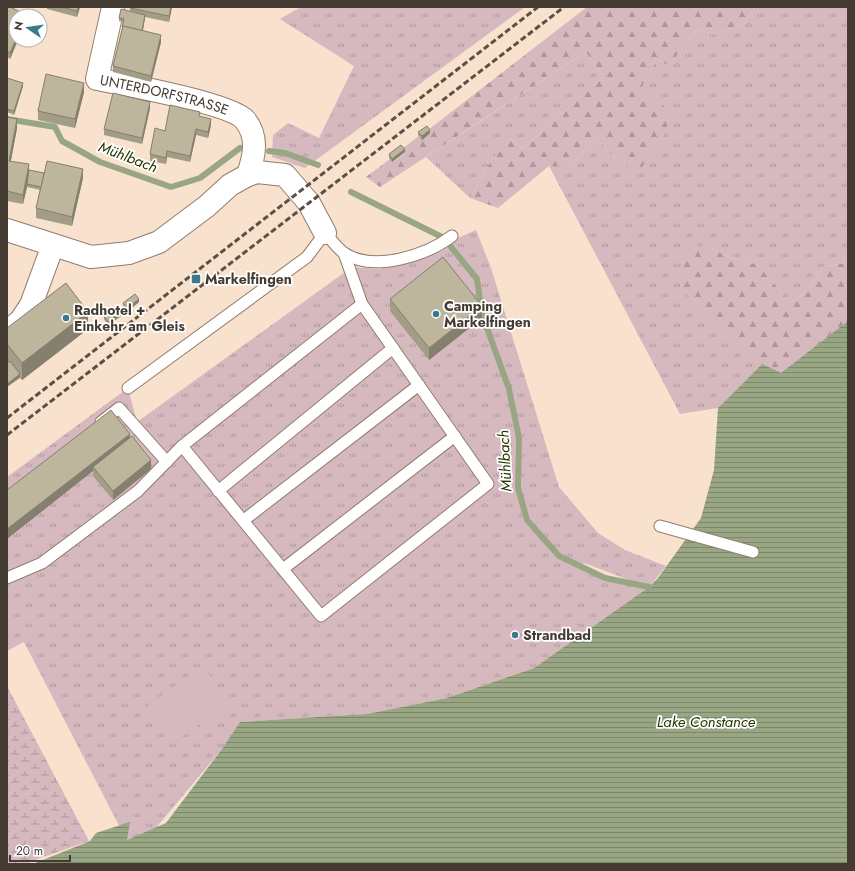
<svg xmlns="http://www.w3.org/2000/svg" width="855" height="871" font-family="Jost,sans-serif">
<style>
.grass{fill:url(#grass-tufts);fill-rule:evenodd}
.forest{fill:url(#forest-firs)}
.wetland{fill:url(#wetland-marsh)}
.garden{fill:#d6b9bf}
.water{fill:url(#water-rules)}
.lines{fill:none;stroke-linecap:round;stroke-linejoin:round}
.stream{stroke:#98a684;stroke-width:6}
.lane-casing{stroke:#917d6b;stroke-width:13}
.street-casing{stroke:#917d6b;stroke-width:24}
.lane{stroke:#fff;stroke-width:11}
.street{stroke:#fff;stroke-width:22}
.rail{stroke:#5b5046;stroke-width:3;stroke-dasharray:6 3;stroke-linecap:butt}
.wall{fill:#a39d87}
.shaded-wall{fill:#847f6e}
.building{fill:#bdb69d;stroke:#847f6e}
.poi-dot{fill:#397b8c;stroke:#fff;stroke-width:1.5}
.labels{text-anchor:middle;stroke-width:3.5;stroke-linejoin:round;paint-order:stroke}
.street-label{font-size:14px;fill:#443b33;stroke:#fff}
.poi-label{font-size:14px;font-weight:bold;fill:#443b33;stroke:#fff;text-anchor:start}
.water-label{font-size:15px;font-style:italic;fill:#263700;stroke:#fff}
</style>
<defs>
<pattern id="grass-tufts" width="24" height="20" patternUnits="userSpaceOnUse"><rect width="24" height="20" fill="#d6b9bf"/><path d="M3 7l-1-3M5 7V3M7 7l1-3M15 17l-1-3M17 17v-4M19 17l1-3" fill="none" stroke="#af989c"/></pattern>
<pattern id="forest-firs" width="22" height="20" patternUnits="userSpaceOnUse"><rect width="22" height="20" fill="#d6b9bf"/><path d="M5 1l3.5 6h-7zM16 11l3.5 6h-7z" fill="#af989c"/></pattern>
<pattern id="wetland-marsh" width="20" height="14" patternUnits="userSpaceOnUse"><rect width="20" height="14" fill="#d6b9bf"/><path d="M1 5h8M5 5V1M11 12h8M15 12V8" fill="none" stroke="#af989c"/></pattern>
<pattern id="water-rules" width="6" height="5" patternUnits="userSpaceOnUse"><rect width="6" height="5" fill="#98a684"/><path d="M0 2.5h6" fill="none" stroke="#7e886d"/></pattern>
</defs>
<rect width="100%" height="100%" fill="#f8e1cd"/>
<g class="grass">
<polygon points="301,7 525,7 305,168 272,157 273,135 288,123 319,138 354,66 280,19"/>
<polygon points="755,7 848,7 848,263 824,266 808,292 790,302 758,265 732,258 703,245 680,284 722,330 762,364 718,408 680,414 549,166 571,166 595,137 615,158 641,89 656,59 669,66 696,30 715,34 744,24"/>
<polygon points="586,52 603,77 522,149 510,138 489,164 470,198 426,157"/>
<path d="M476,230L491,268L559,487L598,533L625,550L666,566L649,587L534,668L447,698L367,714L240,722L222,749L155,829L127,841L24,642L7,651V477L128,388L137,422L352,267L380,269L414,260L442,251L456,239ZM584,563L645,586L605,578L579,566Z"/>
</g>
<g class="forest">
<polygon points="587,7 755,7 744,24 715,34 696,30 669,66 656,59 641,89 672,112 662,140 642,167 632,169 615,158 595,137 571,166 549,166 498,208 470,198 489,164 510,138 522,149 603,77 586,52 380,187 366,177 390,159 393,162 405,153 402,149 419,136 422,139 430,133 428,130"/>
<path d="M703,245L732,258L758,265L790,302L808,292L824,266L848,263V321L781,374C774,370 767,368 761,364C746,354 686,299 680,284C677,275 681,263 683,253Z"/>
</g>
<polygon class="wetland" points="7,686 89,841 32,861 28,864 7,864"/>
<polygon class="garden" points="203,666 229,704 174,742 148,705"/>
<polygon class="water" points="848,321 848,864 33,864 90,841 96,833 130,822 127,840 166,823 222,749 240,722 367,714 447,698 534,668 649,587 658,578 701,518 714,470 718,408 762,364 781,373"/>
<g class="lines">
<g class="stream">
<polyline points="7,119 55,127 62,141 100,162 171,187 200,178 240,148"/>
<polyline points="269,151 285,153 318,165"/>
<polyline points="351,192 442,237"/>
<polyline points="451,247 477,279 482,314 509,389 519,438 518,488 527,520 559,556 605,578 649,587"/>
</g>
<defs>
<g id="lane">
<polyline points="344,253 362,304 488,484 321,616 182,446 362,304"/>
<path d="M128,388L307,257L325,233C331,239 337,248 344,253C374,273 427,255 452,236"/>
<polyline points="101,422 119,408 167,462"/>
<polyline points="218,491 393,348"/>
<polyline points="244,520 419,385"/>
<polyline points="660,526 753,552"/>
<polyline points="283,569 455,436"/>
<polyline points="7,578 42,563 138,491 182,446"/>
</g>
<g id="street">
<path id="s1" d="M113,7L97,79C123,84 232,104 245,120C259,137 254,157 248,175"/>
<polyline points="7,230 91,257 129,253 159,242 207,206 230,185 248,175 257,172 285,175 309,203 325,233"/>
<polyline points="7,332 21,320 31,305 53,245"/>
</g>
</defs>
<use href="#lane" class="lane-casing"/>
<use href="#street" class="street-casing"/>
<use href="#lane" class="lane"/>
<use href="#street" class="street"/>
<g class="rail">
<polyline points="7,418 538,7"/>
<polyline points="7,435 564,7"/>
</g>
</g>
<g class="wall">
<polygon points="7,7 27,16 16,40 18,40 10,59 7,57"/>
<polygon points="47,7 80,7 77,17 47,9"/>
<polygon points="130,7 172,7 169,22 145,17 143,31 161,42 151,82 113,72 113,66 122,30 122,27 123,22 119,21 119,18 130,11"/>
<polygon points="7,78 23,86 14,115 7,112"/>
<polygon points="84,92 75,128 38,120 38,111"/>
<polygon points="150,108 142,144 104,135 104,129"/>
<polygon points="200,116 211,125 208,138 196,135 190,162 167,157 166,164 150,161 150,154"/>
<polygon points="7,117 17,128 11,161 29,170 44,173 83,178 72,226 36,218 36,208 40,190 27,187 23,204 7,201"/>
<polygon points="418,132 430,133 422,140 418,135"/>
<polygon points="405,152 392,162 389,158 389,154"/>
<polygon points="390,299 482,318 429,360 390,311"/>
<polygon points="139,302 127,312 123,306 123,303"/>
<polygon points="104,316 121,316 108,325 104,319"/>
<polygon points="7,328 88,329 22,380 20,378 7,387 7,363 8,362 7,361"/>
<polygon points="130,438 151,469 113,500 93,476 93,471 7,490"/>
</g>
<g class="shaded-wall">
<polygon points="78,7 80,7 77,17 77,11"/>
<polygon points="171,7 172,7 169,22 169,16"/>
<polygon points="145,15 145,18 142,34 142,31"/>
<polygon points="161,35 161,42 151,82 151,76"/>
<polygon points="16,39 16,40 18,40 10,59 10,53"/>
<polygon points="23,83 23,86 14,115 14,111"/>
<polygon points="84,83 84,92 75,128 75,119"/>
<polygon points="150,102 150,108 142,144 142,138"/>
<polygon points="17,119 17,128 9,170 9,161"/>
<polygon points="211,119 211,125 208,138 208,132"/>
<polygon points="196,129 196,135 190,162 190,156"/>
<polygon points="430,130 430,133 422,140 422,136"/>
<polygon points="405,149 405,152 392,162 392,159"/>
<polygon points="167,151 167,157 166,164 166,158"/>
<polygon points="29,164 29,174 27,184 27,187 23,204 23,195"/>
<polygon points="83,169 83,178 72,226 72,217"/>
<polygon points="139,299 139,302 127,312 127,308"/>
<polygon points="482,306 482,318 429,360 429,348"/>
<polygon points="88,312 88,329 22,380 22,363"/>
<polygon points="121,312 121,316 108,325 108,322"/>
<polygon points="20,374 20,377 7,387 7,384"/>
<polygon points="130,434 130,443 93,467 93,471 7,539 7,529"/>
<polygon points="151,460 151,469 113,500 113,491"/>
</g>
<g class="building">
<polygon points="7,7 10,7 27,15 26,16 16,16 16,39 10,53 7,51"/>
<polygon points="62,7 78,7 77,11"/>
<polygon points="130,7 171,7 169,16 130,8"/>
<polygon points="121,9 145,15 142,31 123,26 123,27 122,27 124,19 119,18"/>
<polygon points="123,26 161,35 151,76 113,66"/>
<polygon points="46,74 84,83 75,119 38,111"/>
<polygon points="7,78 23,83 14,111 7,109"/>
<polygon points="113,93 150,102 142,138 104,129"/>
<polygon points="170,105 200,112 199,116 211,119 208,132 196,129 190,156 167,151 166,158 150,154 155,128 165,131"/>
<polygon points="7,117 17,119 9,161 29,164 23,195 7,191"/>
<polygon points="427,126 430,130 422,136 418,132"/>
<polygon points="401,145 405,149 392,159 389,154"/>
<polygon points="47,161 83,169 72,217 36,208"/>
<polygon points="29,170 44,173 41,187 27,184"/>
<polygon points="443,257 482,306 429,348 390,299"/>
<polygon points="66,283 88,312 22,363 7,344 7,328"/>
<polygon points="135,294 139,299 127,308 123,303"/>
<polygon points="117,307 121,312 108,322 104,316"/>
<polygon points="10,361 20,374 7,384 7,363"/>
<polygon points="111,410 130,434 7,529 7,490"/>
<polygon points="132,436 151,460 113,491 93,467"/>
</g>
<g class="poi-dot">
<rect x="191" y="274" width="10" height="10" rx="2"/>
<circle cx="436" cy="314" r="4"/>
<circle cx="66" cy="318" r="4"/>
<circle cx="515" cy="635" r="4"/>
</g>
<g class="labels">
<g class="street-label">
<text dy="5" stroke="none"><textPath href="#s1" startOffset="143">UNTERDORFSTRASSE</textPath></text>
</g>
<g class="poi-label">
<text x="205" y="284">Markelfingen</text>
<text x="444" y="311">Camping<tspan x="444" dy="16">Markelfingen</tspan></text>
<text x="74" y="315">Radhotel +<tspan x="74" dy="16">Einkehr am Gleis</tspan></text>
<text x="523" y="640">Strandbad</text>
</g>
<g class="water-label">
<text transform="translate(128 157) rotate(21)" y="5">Mühlbach</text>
<text transform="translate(505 461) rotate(-93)" y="5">Mühlbach</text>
<text x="706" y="727">Lake Constance</text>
</g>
</g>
<rect width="855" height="871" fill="none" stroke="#443b33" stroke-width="16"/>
<g transform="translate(28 28) rotate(283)"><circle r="19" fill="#ffffff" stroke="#b4b1ad"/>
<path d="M0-3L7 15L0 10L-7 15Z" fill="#397b8c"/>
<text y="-6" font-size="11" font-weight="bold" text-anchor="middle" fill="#443b33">N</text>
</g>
<path d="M10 855v6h60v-6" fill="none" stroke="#443b33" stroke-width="2"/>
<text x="16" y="855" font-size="12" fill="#443b33" stroke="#ffffff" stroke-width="3" paint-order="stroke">20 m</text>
</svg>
